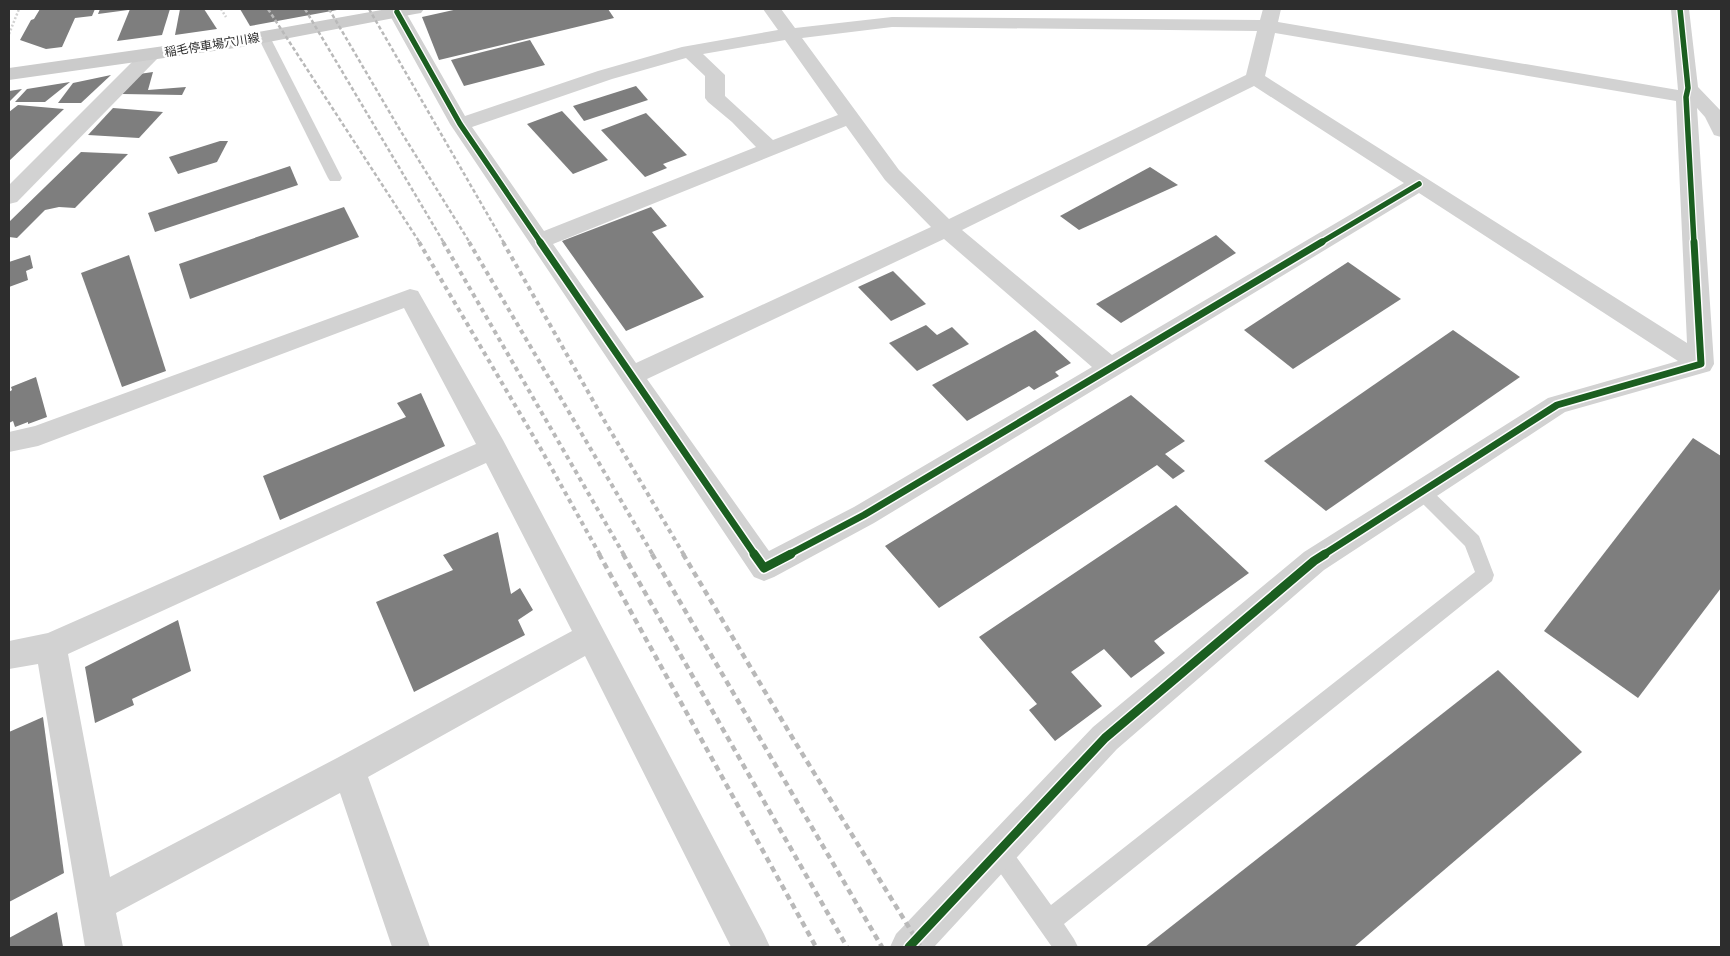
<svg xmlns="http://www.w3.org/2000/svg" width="1730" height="956" font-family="'DM Sans','Noto Sans JP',sans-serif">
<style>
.building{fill:#7e7e7e}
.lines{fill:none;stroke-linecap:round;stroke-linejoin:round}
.path{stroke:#d2d2d2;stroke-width:2.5;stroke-dasharray:2 2;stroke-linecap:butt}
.service{fill:#d2d2d2;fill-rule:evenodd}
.minor{fill:#d2d2d2;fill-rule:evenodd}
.secondary{fill:#cbcbcb;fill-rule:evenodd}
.rail-far2{stroke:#b9b9b9;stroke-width:2.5;stroke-dasharray:4 2.5;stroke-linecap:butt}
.rail-far1{stroke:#b9b9b9;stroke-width:4;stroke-dasharray:4.5 4;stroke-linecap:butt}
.rail{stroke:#b9b9b9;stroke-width:4.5;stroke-dasharray:6 4.5;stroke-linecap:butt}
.cycleway-far2-casing{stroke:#fff;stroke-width:8}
.cycleway-far1-casing{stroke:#fff;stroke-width:10}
.cycleway-casing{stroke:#fff;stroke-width:12}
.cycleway-far2{stroke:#1b5e20;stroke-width:5.5}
.cycleway-far1{stroke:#1b5e20;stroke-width:7}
.cycleway{stroke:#1b5e20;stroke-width:9}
.labels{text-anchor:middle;stroke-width:5;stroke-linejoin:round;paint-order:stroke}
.far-street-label{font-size:12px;fill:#2d2d2d;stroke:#fff}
</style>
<rect width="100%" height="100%" fill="#fff"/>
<g class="building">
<polygon points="40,9 95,9 92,16 75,18 62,47 46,49 20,40 31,20 34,19"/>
<polygon points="100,9 128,9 128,10 98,14"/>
<polygon points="130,9 170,9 162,35 117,41"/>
<polygon points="180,9 204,9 217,29 175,35"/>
<polygon points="240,9 337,9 337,10 250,26"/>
<polygon points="458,9 608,9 614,18 439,60 422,17"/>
<polygon points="530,40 545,65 464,86 451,60"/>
<polygon points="153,72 148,90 186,87 182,95 122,94 139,74"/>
<polygon points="111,75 81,103 58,103 73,83"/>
<polygon points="70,82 45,102 15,102 27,89"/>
<polygon points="636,86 648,100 584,121 573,106"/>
<polygon points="22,89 9,102 9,91"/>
<polygon points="18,105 64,109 9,161 9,112"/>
<polygon points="113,108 163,112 139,138 88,135"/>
<polygon points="562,111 608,160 573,174 527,124"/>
<polygon points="646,113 687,155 663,164 667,168 645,177 601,130"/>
<polygon points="220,141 228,141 217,162 178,174 169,157"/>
<polygon points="81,152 128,154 75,208 59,207 45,210 17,238 9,237 9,222"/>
<polygon points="290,166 298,185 155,232 148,213"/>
<polygon points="1150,167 1178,185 1079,230 1060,216"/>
<polygon points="344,207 359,237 190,299 179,264"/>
<polygon points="651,207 667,226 652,232 704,297 626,331 562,241"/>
<polygon points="1216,235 1236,253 1121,323 1096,304"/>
<polygon points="30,255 33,268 26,271 28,280 9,287 9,262"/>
<polygon points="129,255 166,371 122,387 81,273"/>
<polygon points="1348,262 1401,299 1293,369 1244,330"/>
<polygon points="893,271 926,304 891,321 858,287"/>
<polygon points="926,325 937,335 952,327 969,344 917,371 889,343"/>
<polygon points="1035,330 1071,363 1055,372 1059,376 1034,390 1029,386 967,421 932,385"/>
<polygon points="1453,330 1520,377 1326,511 1264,461"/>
<polygon points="36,377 47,417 28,424 28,422 15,427 13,421 9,423 9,392 12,390 11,387"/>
<polygon points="421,393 445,446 280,520 263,476 406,417 397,403"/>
<polygon points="1131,395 1185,441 1165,454 1185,471 1173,479 1157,465 939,608 885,546"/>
<polygon points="1693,438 1721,456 1721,588 1638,698 1544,631"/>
<polygon points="1176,505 1249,573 1154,641 1165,653 1131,678 1104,649 1071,672 1102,706 1055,741 1029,710 1037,704 979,637"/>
<polygon points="498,532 511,594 520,588 533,610 518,620 525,635 414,692 376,602 453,570 443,555"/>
<polygon points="178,620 191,671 132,699 134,705 95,723 85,667"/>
<polygon points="1498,670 1582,752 1354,947 1145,947"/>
<polygon points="43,717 64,873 9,902 9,732"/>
<polygon points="57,912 63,947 9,947 9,938"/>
</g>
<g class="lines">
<g class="path">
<polyline points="221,9 226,17"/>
<polyline points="9,34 19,9"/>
</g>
<g class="service">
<polygon points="264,33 270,37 342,178 340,181 330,181 328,178 258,37"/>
<polygon points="1422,485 1428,487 1479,536 1494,575 1492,581 1064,924 1074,939 1078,947 1052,947 991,860 988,852 991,844 999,841 1007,844 1051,905 1475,572 1465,546 1416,497 1413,492 1416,487"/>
</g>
<g class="minor">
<path d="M390,9H404L465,116L598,71L682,47L778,30L763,9H781L795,28L892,17L1260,20L1263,9H1281L1278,22L1678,90L1671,9H1689L1698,87L1721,111V137L1714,135L1705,117L1697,108L1714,364L1710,371L1565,412L1324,570L1117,749L934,947H890L896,934L1093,727L1304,552L1548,398L1678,361L1419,193L874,523L774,577L764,581L754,577L450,124L388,12ZM892,27L1257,31L1246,75L949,219L899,170L802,38ZM1275,33L1676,101L1687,343L1265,76ZM785,40L838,115L773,140L725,96V75L703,54ZM686,58L705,76V98L708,102L732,122L756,147L544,231L472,127L612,79ZM1254,86L1404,183L1112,355L962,230ZM846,126L885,180L931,227L636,363L553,244ZM944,239L1092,367L854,507L769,551L647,379Z"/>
<polygon points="150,49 157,51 159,55 157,59 17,202 9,204 9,185 143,51"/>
<path d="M410,289L418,291L503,440L764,934L770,947H731L585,656L368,777L430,947H392L340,793L116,913L123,947H85L38,664L9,669V641L48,633L476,444L404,308L38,446L9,452V432L35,426ZM486,463L572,631L337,758L110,877L68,654Z"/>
</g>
<polygon class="secondary" points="387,9 424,9 421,13 415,14 242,47 9,80 9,68 242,35"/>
<g class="rail-far2">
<polyline points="268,9 420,243"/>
<polyline points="305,9 444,243"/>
<polyline points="329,9 400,130 470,243"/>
<polyline points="369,9 504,243"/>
</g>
<g class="rail-far1">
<polyline points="419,242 542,451 600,555"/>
<polyline points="443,242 624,555"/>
<polyline points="469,242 653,555"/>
<polyline points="503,242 604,420 684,555"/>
</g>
<g class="rail">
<polyline points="599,554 816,947"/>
<polyline points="623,554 847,947"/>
<polyline points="652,554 882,947"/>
<polyline points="683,554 792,737 921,947"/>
</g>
<defs>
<g id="cycleway-far2">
<polyline points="1680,9 1688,88 1686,97 1694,243"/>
<polyline points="397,12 460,124 541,243"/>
<polyline points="1320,243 1419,184"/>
</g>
<g id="cycleway-far1">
<polyline points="540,242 755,555"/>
<polyline points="788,555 864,515 1322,242"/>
<polyline points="1323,555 1557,405 1701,364 1694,242"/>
</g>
<g id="cycleway">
<polyline points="754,554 764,568 791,554"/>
<polyline points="909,947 1105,738 1314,561 1325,554"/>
</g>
</defs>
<use href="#cycleway-far2" class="cycleway-far2-casing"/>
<use href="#cycleway-far1" class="cycleway-far1-casing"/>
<use href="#cycleway" class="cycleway-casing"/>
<use href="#cycleway-far2" class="cycleway-far2"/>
<use href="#cycleway-far1" class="cycleway-far1"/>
<use href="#cycleway" class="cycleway"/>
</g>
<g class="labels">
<g class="far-street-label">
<text transform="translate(212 45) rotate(-9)" y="4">稲毛停車場穴川線</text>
</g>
</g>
<rect width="1730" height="956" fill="none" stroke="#2d2d2d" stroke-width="20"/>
</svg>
